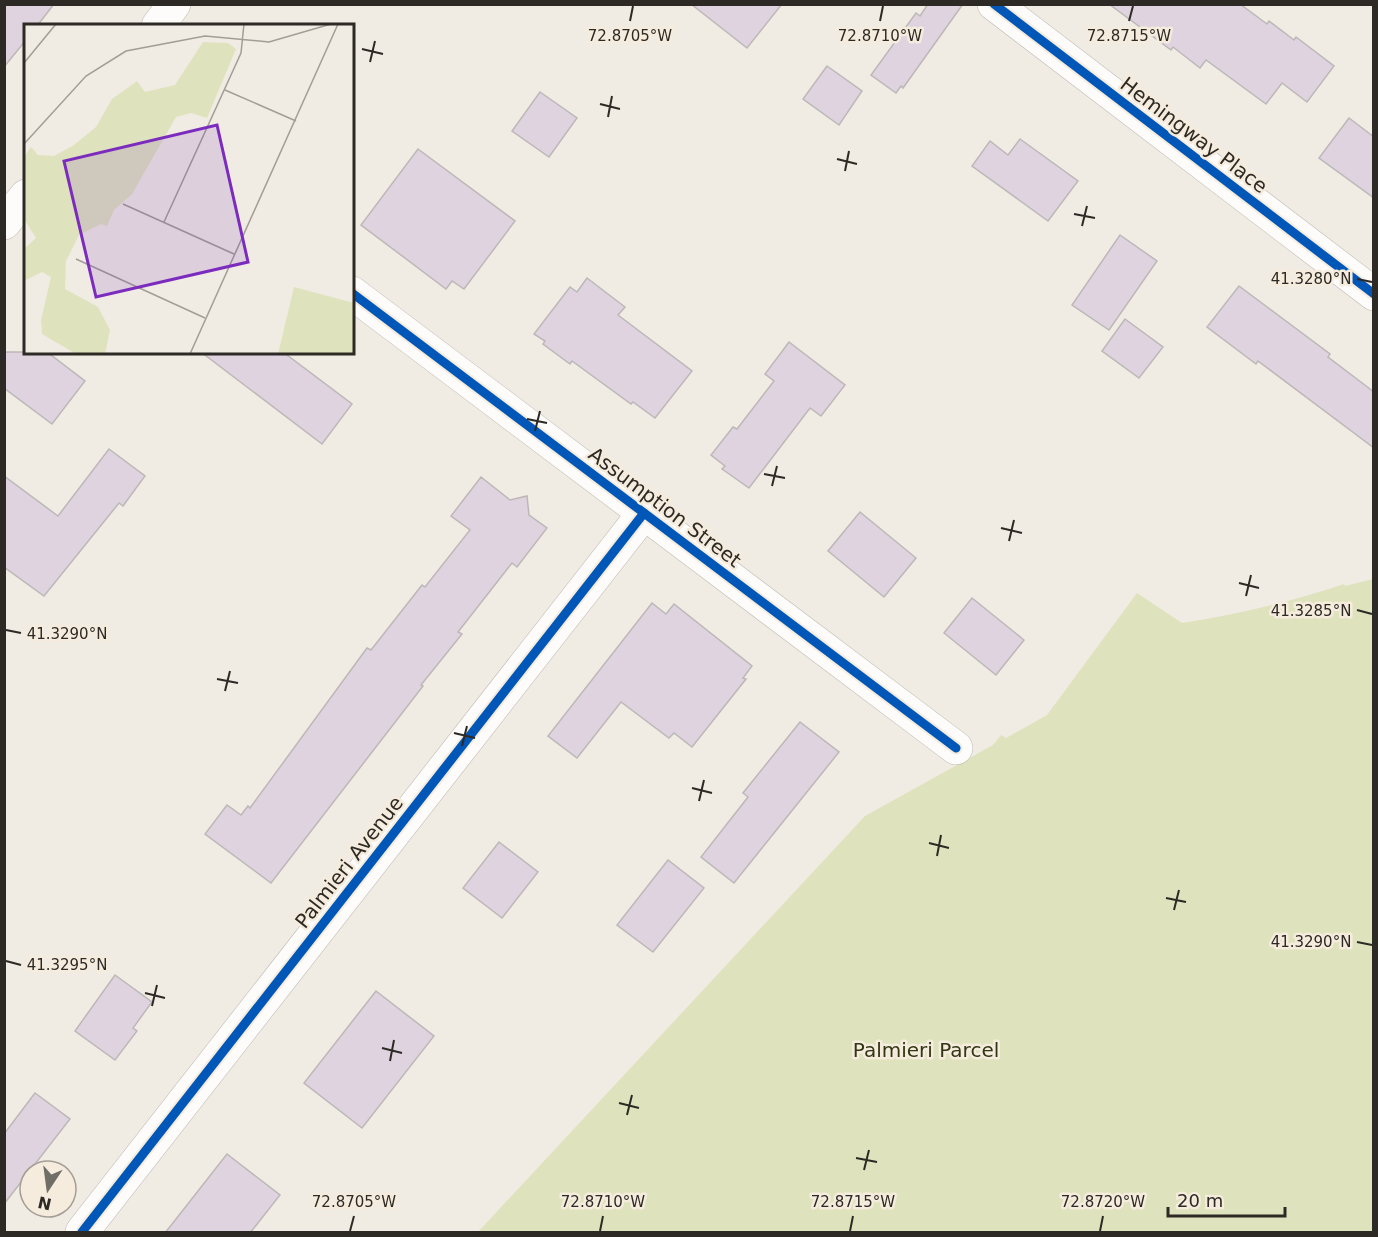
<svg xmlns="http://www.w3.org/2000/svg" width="1378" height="1237" font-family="'DejaVu Sans',sans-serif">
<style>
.green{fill:#dfe3bd}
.building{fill:#ded3df;stroke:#bcb8b7;stroke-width:1.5}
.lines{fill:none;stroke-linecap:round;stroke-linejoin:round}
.minor-casing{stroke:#bbb8b2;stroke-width:34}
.secondary-casing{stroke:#bbb8b2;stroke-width:34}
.minor{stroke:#fdfcfb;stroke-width:33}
.secondary{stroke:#fdfcfb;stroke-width:33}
.cycleway-casing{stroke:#f5ecde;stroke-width:13}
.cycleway{stroke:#0057b8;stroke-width:9}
.ticks{fill:none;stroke:#2d2924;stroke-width:2}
.labels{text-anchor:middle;stroke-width:5;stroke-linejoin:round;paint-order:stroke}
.street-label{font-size:20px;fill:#2d2924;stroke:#f5ecde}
.park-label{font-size:20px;fill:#313712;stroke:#f5ecde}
.inset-road{fill:none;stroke:#a29d97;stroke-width:1.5}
.view{fill:#7b2cbf;fill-opacity:0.15;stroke:#7b2cbf;stroke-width:3}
.inset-edge{fill:none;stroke:#2d2924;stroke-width:3}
.ticks-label{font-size:15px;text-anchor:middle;fill:#2d2924;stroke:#f5ecde;stroke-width:5;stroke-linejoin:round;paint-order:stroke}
</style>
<rect width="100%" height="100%" fill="#f0ebe3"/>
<path class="green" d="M1373,579V1232H478L865,816L993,745L1001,735L1006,738L1047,715L1137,593L1182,623C1237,614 1291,602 1344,584L1345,586Z"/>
<g class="building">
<polygon points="4,4 54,4 37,26 26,26 26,40 4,67"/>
<polygon points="691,4 782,4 747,48"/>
<polygon points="928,4 963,4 903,88 901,86 896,93 871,75 916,13 920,16"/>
<polygon points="1109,4 1240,4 1267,24 1269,21 1294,40 1296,37 1334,66 1307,102 1282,83 1266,104 1206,60 1200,68 1173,47 1171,50"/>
<polygon points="827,66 862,91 839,125 803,99"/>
<polygon points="540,92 577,118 549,157 512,131"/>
<polygon points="1349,118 1374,137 1374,198 1319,158"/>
<polygon points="1020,139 1078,181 1048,221 972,166 990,141 1008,155"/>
<polygon points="418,149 515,221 464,289 452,281 446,289 361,225"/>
<polygon points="1120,235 1157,261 1109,330 1072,305"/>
<polygon points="587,278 625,307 618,315 692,371 655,418 633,402 631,404 572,361 570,364 543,344 545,341 534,334 570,287 577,292"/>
<polygon points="1239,286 1330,354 1328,357 1374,392 1374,448 1258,361 1256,364 1207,327"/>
<polygon points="1125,319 1163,347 1139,378 1102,351"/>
<polygon points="789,342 845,385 821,416 810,408 749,488 722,469 725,466 711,455 733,427 737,429 774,381 765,374"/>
<polygon points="4,352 47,352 85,381 52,424 4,388"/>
<polygon points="201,352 283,352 352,404 322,444"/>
<polygon points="109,449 145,476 123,506 119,503 44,596 4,567 4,476 58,516"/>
<polygon points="481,477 510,500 527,496 529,515 547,528 517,567 512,563 458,632 462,634 421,685 423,686 271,883 205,834 227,805 241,815 248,806 250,808 367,648 371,650 422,585 425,587 470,530 451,516"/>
<polygon points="860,512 916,558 884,597 828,551"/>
<polygon points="972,598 1024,640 996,675 944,633"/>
<polygon points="652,603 666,614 674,604 752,666 743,678 746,679 692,747 674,733 669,738 621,702 577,758 548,736"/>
<polygon points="800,722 839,752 734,883 701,857 748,797 743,793"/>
<polygon points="499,842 538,872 502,918 463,888"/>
<polygon points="668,860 704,888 653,952 617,925"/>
<polygon points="115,975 152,1002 133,1028 137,1031 115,1060 75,1031"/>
<polygon points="376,991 434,1036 362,1128 304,1083"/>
<polygon points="35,1093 70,1119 4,1204 4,1134"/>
<polygon points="227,1154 280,1195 250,1233 165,1233"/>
</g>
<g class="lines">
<defs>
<g id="minor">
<polyline points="994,4 1374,294"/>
<polyline points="352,293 956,748"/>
<polyline points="82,1232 644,513"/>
</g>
<g id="secondary">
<polyline points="158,26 174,4"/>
<polyline points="4,223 26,196"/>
</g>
</defs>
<use href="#minor" class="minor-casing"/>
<use href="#secondary" class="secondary-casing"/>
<use href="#minor" class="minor"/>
<use href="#secondary" class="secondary"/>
<defs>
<g id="cycleway">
<polyline points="994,4 1374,294"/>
<polyline points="352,293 956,748"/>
<polyline points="82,1232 644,513"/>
</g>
</defs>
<use href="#cycleway" class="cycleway-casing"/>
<use href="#cycleway" class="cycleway"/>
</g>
<path class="ticks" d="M630,21L633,6M880,21L883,6M1129,21L1133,6M362,49L383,54M370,62L375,41M600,104L620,109M608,117L612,96M837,159L857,164M845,171L849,151M1074,214L1095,218M1082,226L1087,206M1357,279L1372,282M527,419L547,423M535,431L540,411M764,474L785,478M772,486L777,466M1001,528L1022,533M1009,541L1014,520M1239,583L1259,588M1246,596L1251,575M1357,610L1372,614M6,630L21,633M217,679L238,683M225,691L230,671M454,733L475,738M462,746L467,726M692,788L712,793M699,801L704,780M929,843L949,848M937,856L941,835M1166,898L1186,902M1174,910L1179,890M1357,942L1372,945M6,961L21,965M145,993L165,998M152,1006L157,985M382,1048L402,1053M390,1061L394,1040M619,1103L639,1108M627,1115L632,1095M856,1158L877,1162M864,1170L869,1150M350,1231L354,1216M600,1231L603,1216M850,1231L853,1216M1100,1231L1103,1216"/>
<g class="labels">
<g class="street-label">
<text transform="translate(1194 135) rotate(37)" y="7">Hemingway Place</text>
<text transform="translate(665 507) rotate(37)" y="7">Assumption Street</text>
<text transform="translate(349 862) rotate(-52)" y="7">Palmieri Avenue</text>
</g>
<g class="park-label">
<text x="926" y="1057">Palmieri Parcel</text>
</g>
</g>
<g transform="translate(24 24)">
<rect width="330" height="330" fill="#f0ebe3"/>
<path d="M179,18L204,19L212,25L183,94L167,89L152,93L108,170L90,186L83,202L77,200L55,211L42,237L41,265L74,283L86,306L81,330H52L18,310L17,296L27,253L18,248L0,257V225L12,214L0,195V133L7,123L14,131L30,132L50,121L72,103L88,75L113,57L121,68L151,61ZM270,263L330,279V330H254Z" fill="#dfe3bd"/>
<path class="inset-road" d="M0,39L32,0M201,66L272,97M0,120L62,52L102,27L181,12L245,18L307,0M99,180L210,230M140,198L217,29L220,0M52,235L181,294M166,330L314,0"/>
<path class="view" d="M193,101L224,238L72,273L40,137Z"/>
<rect width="330" height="330" class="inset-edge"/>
</g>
<g class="ticks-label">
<text x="630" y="41">72.8705°W</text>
<text x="880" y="41">72.8710°W</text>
<text x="1129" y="41">72.8715°W</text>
<text x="1311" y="284">41.3280°N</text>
<text x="1311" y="616">41.3285°N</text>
<text x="67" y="639">41.3290°N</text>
<text x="1311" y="947">41.3290°N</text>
<text x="67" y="970">41.3295°N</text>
<text x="354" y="1207">72.8705°W</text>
<text x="603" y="1207">72.8710°W</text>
<text x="853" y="1207">72.8715°W</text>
<text x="1103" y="1207">72.8720°W</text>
</g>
<rect width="1378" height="1237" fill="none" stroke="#2d2924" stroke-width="12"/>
<g transform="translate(48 1189) rotate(193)"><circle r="28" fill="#f5ecde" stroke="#a59e94" stroke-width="1.5"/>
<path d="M0-4.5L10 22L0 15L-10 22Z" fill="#716d67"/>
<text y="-9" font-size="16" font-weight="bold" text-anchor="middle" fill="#2d2924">N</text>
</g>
<path d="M1168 1207v9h117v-9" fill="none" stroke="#2d2924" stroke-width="3"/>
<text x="1177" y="1207" font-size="18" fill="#2d2924" stroke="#f5ecde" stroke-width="4.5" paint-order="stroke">20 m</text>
</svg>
